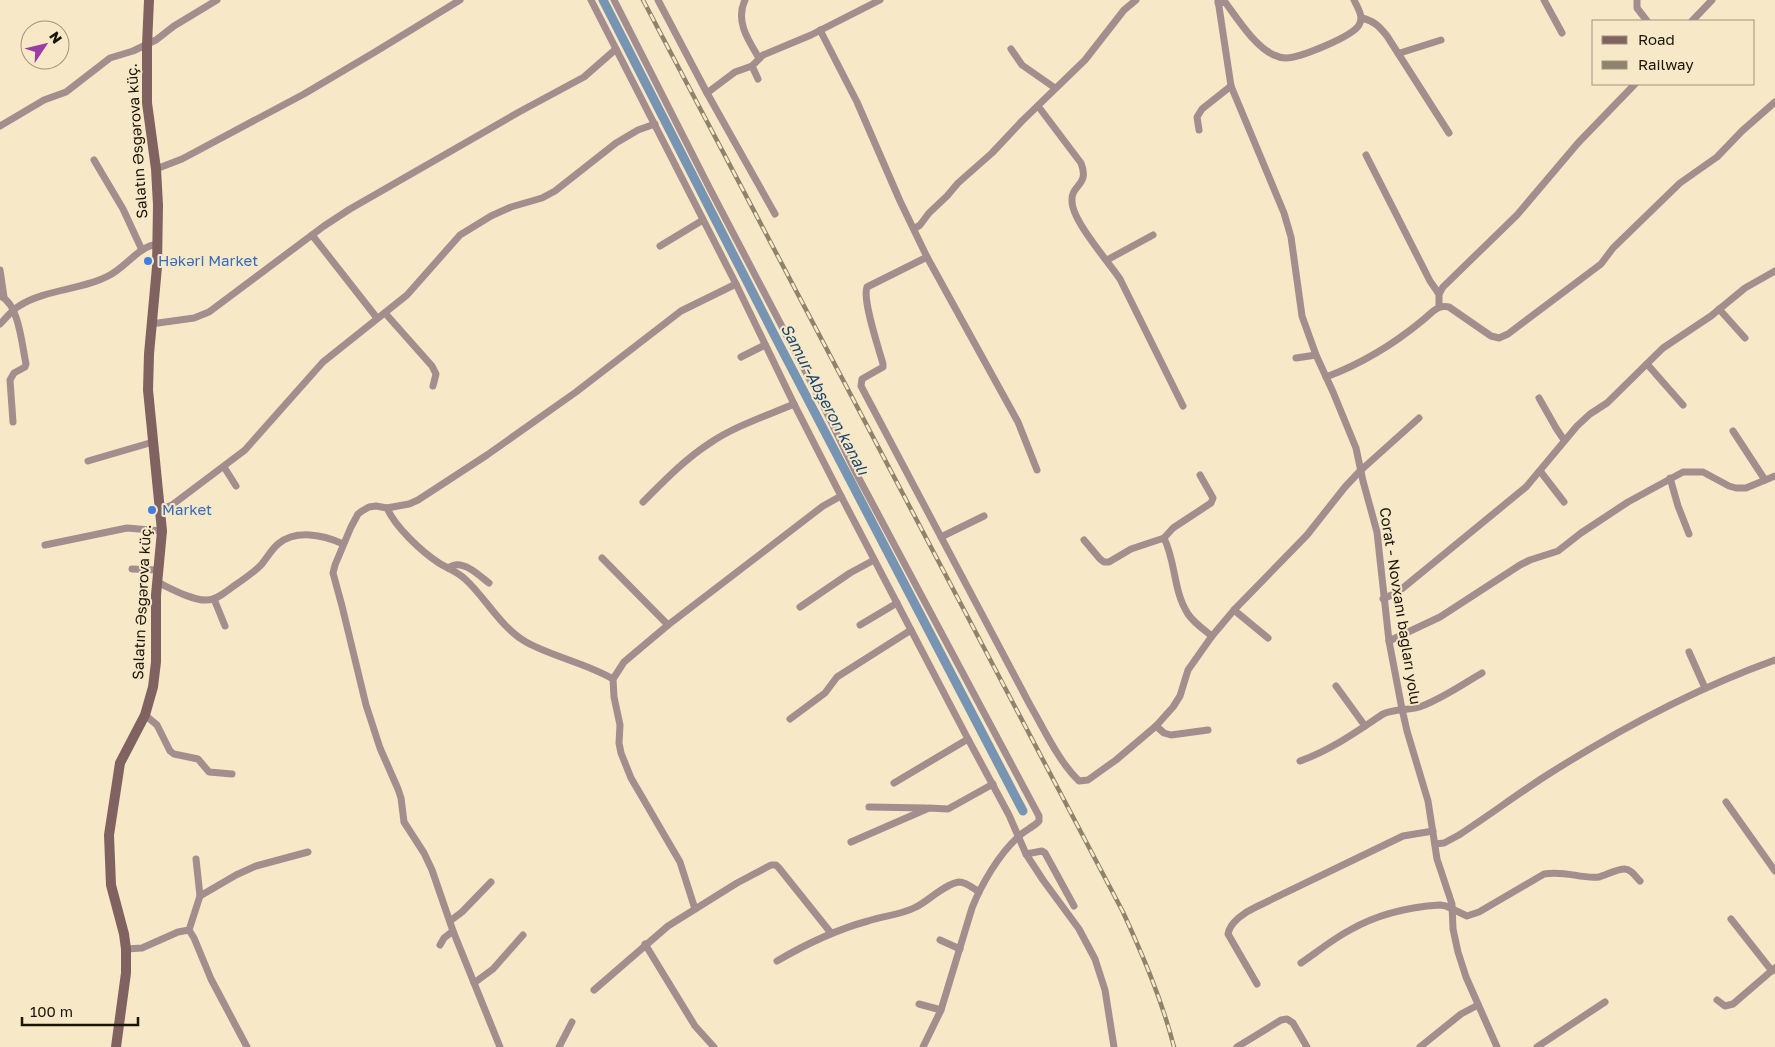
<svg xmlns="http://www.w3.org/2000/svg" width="1775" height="1047" font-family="'Golos Text',sans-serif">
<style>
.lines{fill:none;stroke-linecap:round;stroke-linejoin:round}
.canal{stroke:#7794b3;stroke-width:9}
.street{stroke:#a38e8d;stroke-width:7}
.secondary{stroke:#806361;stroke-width:10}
.rail-casing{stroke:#8e846d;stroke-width:4.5}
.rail{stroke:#f7e8c8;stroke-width:2.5;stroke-dasharray:8;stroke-linecap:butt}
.shop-dot{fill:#3f7fe0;stroke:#f7e8c8;stroke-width:2}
.labels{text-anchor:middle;stroke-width:4;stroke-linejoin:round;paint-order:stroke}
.street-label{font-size:15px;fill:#1a1509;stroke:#f7e8c8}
.shop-label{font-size:15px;fill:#366cbe;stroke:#f7e8c8;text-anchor:start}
.water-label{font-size:16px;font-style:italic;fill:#1b4771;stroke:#f7e8c8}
</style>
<rect width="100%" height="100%" fill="#f7e8c8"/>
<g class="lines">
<polyline class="canal" points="603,0 779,344 1023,811"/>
<g class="street">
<polyline points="591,0 736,284 794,404 841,496 968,739 1009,815 1026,854 1043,880 1079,929 1095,959 1105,990 1114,1047"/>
<path d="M614,0L710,189L823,405L855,471L1039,816V821L1037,823C1031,828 1023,832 1018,837C999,854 981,885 972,908L941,1010L923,1047"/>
<polyline points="658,0 707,93 735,72 752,66"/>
<path d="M745,0C735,21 748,40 759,58"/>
<polyline points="1218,0 1231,86 1284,213 1291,237 1302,316 1316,355 1333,392 1356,448 1363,481 1377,532 1389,641 1402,709 1407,731 1428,801 1437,859 1452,904 1453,929 1458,952 1466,977 1497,1047"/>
<polyline points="1544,0 1562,33"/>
<polyline points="1637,0 1637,8 1647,21"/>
<path d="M1218,3L1225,2C1237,18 1255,47 1274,55C1278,57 1282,58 1286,58C1299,58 1352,37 1359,25C1364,17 1358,8 1354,0"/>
<path d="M1362,18C1374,21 1379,26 1387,36L1449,133"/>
<polyline points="1692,21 1712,0"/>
<polyline points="820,30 857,102 900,201 927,257 1018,422 1037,470"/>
<polyline points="1011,49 1022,65 1055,88"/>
<polyline points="1400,53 1441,40"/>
<polyline points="758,79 752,66 763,55 811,35 880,0"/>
<polyline points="707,93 775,214"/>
<path d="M1038,106L1081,163C1090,186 1071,184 1072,201C1072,221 1108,261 1120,279L1183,406"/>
<polyline points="0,126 44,100 66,92 110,58 133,51 156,40 174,26 217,0"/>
<polyline points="1199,130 1197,117 1202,109 1231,86"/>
<polyline points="1366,155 1430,281 1439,294"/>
<polyline points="94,160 123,209 142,250"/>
<polyline points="156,169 182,159 304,94 375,52 460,0"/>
<polyline points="914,229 920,225 929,213 947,196 958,183 992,153 1022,121 1085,60 1124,10 1136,0"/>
<polyline points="312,235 377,318"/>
<polyline points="660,246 703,220"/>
<path d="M927,257L867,287C862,300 879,349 883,364V367L862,379L861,386L1030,705C1044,729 1059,762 1079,781L1088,780L1116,760L1156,726L1173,707L1180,696L1188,670L1212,636L1234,610L1307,535L1345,487L1360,471L1419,418"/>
<polyline points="1107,260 1153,235"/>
<polyline points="0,270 4,297"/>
<path d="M0,296C19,303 22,346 26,364L25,367L14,373L10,380L13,422"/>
<polyline points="1439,307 1439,294 1443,287 1517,215 1578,143 1635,84"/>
<polyline points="1719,309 1745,338"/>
<polyline points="385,313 432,366 436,374 433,386"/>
<path d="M0,324C6,318 12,310 19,306C46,289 83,290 110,275C127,266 139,246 158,244"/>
<polyline points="151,324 194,318 209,312 324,226 350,209 519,112 584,77 616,49"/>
<polyline points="741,357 765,345"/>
<polyline points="1296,358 1316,355"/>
<polyline points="1647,364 1683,405"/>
<path d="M1326,377C1361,364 1394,344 1423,320C1432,313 1437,304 1449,307L1491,336L1499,338L1508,334L1601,264L1613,248L1680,183L1717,157L1742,131L1775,102"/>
<polyline points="1539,398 1556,428 1564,440"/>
<polyline points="1733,431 1765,480"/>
<polyline points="88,461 153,442"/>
<polyline points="224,467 236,486"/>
<polyline points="1540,471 1564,502"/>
<polyline points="1670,478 1678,506 1689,534"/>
<path d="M643,502C664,481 685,459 710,443C735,426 766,416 794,404"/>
<path d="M387,508C395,527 422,552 439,563C447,568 458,572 465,579C486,598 500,627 526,642C553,657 586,663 613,679"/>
<polyline points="161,509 172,505 245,450 323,362 407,295 460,235 491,216 511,207 542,198 555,191 616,143 638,130 655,124"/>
<polyline points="941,537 984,516"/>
<polyline points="1164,538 1173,528 1211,503 1213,498 1200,475"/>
<path d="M1084,540L1100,559L1104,562H1109L1131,549L1164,538C1176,562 1173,591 1188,614C1194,623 1203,629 1212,636"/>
<polyline points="45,545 127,528 162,531"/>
<polyline points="602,558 668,625"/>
<path d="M448,568C450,567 453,565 455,565C467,563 481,577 489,583"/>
<polyline points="132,569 158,570"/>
<path d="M157,582C170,588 193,601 207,600C216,600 224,593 231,588C241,581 252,574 261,565C267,558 271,550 278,544C296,529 324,535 343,544"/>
<polyline points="214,599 225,626"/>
<polyline points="1383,599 1398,592 1526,487 1577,426 1590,414 1607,403 1663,348 1711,316 1745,288 1775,271"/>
<polyline points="800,607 850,573 874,560"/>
<polyline points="1234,610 1268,638"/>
<polyline points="860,625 897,603"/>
<polyline points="1389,641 1440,617 1520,565 1530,560 1558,551 1581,533 1628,502 1683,472 1703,472 1729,486 1736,488 1746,488 1775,476"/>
<polyline points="1689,652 1705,688"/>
<polyline points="1336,686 1365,726"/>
<polyline points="145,715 157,725 170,751 174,754 198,759 209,772 232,774"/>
<polyline points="790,719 825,693 837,677 911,630"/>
<polyline points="1156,726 1164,733 1171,735 1208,730"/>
<path d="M1300,761C1331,750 1356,732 1383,714C1396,708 1410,711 1422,706C1443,698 1463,684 1482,673"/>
<polyline points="894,783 968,739"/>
<polyline points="1726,802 1775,871"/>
<polyline points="869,807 926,808"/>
<polyline points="851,842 929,808 948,809 993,784"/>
<path d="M1435,844L1444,843L1459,835C1488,816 1515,796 1544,777C1616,731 1694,689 1775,660"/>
<polyline points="1026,854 1042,851 1045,853 1074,906"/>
<polyline points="196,859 200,896"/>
<polyline points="695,909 680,862 631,778 621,753 619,743 620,725 614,697 613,679 624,662 668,625 823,506 841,496"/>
<polyline points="1731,919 1772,971"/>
<polyline points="450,921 462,912 491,882"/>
<polyline points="189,930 200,896 236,875 256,866 308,852"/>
<polyline points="940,940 960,949"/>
<polyline points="645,944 695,1026 714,1047"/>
<polyline points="440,945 444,938 453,931"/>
<polyline points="126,949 142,948 178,932 189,930 194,938 211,979 247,1047"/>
<path d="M777,961C806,944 835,930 868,921C883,916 901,915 916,907C928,901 945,884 959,882C966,882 973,888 979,892"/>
<path d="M1301,963C1317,952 1333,939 1350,930C1378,914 1408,907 1440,905L1446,906L1467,916L1479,912L1544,874C1565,870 1580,879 1599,877C1607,875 1616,869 1625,869C1631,869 1636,877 1640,881"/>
<polyline points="474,983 493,969 523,935"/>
<path d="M1257,984L1228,934C1230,922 1245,912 1256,907L1403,836L1433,831"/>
<polyline points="594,990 668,926 737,883 771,865 776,865 779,868 831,933"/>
<polyline points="1717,1000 1725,1006 1733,1004 1775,968"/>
<polyline points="919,1004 941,1010"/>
<polyline points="500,1047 453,931 432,870 424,853 404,822 401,798 398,789 380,748 366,705 342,606 333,573 335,565 351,527 358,514 362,511 369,507 376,506 387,508 409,504 418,500 487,455 576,392 681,311 736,284"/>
<polyline points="559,1047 572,1022"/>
<polyline points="1237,1047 1281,1020 1287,1019 1293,1023 1307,1047"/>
<polyline points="1420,1047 1461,1014 1478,1005"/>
<polyline points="1537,1047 1605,1002"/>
</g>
<polyline class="secondary" points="116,1047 126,973 126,949 124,934 111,885 109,835 120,763 145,715 153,687 156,662 156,595 162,531 148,390 149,354 157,267 158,205 156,169 147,103 147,45 149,0"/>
<defs>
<path id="rail" d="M643,0L1123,912C1143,956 1162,1000 1174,1047"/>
</defs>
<use href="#rail" class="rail-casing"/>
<use href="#rail" class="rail"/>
</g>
<g class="shop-dot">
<circle cx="148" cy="261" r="5"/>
<circle cx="152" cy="510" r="5"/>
</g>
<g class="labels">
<g class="street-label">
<text transform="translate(137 141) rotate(-94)" y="5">Salatın Əsgərova küç.</text>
<text transform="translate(142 602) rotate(-87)" y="5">Salatın Əsgərova küç.</text>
<text transform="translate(1400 606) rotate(81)" y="5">Corat - Novxanı bağları yolu</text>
</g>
<g class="shop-label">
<text x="158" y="266">Həkəri Market</text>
<text x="162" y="515">Market</text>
</g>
<g class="water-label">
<text transform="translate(825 399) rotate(62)" y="6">Samur-Abşeron kanalı</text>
</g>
</g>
<rect x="1592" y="20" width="162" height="65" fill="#f7e8c8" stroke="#9f947c"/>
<rect x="1602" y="36" width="25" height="8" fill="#806361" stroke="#9f947c"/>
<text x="1638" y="45" font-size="15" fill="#1a1509">Road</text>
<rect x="1602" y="61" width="25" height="8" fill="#8e846d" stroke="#9f947c"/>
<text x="1638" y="70" font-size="15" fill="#1a1509">Railway</text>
<g transform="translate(45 45) rotate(55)"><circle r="24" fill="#f7e8c8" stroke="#9f947c"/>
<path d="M0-4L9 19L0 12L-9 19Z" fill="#9b3da6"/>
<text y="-8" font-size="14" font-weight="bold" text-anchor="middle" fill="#1a1509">N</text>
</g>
<path d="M22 1017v8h116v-8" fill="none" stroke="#1a1509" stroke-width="2.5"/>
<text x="30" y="1017" font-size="15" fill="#1a1509" stroke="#f7e8c8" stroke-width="4" paint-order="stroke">100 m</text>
</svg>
